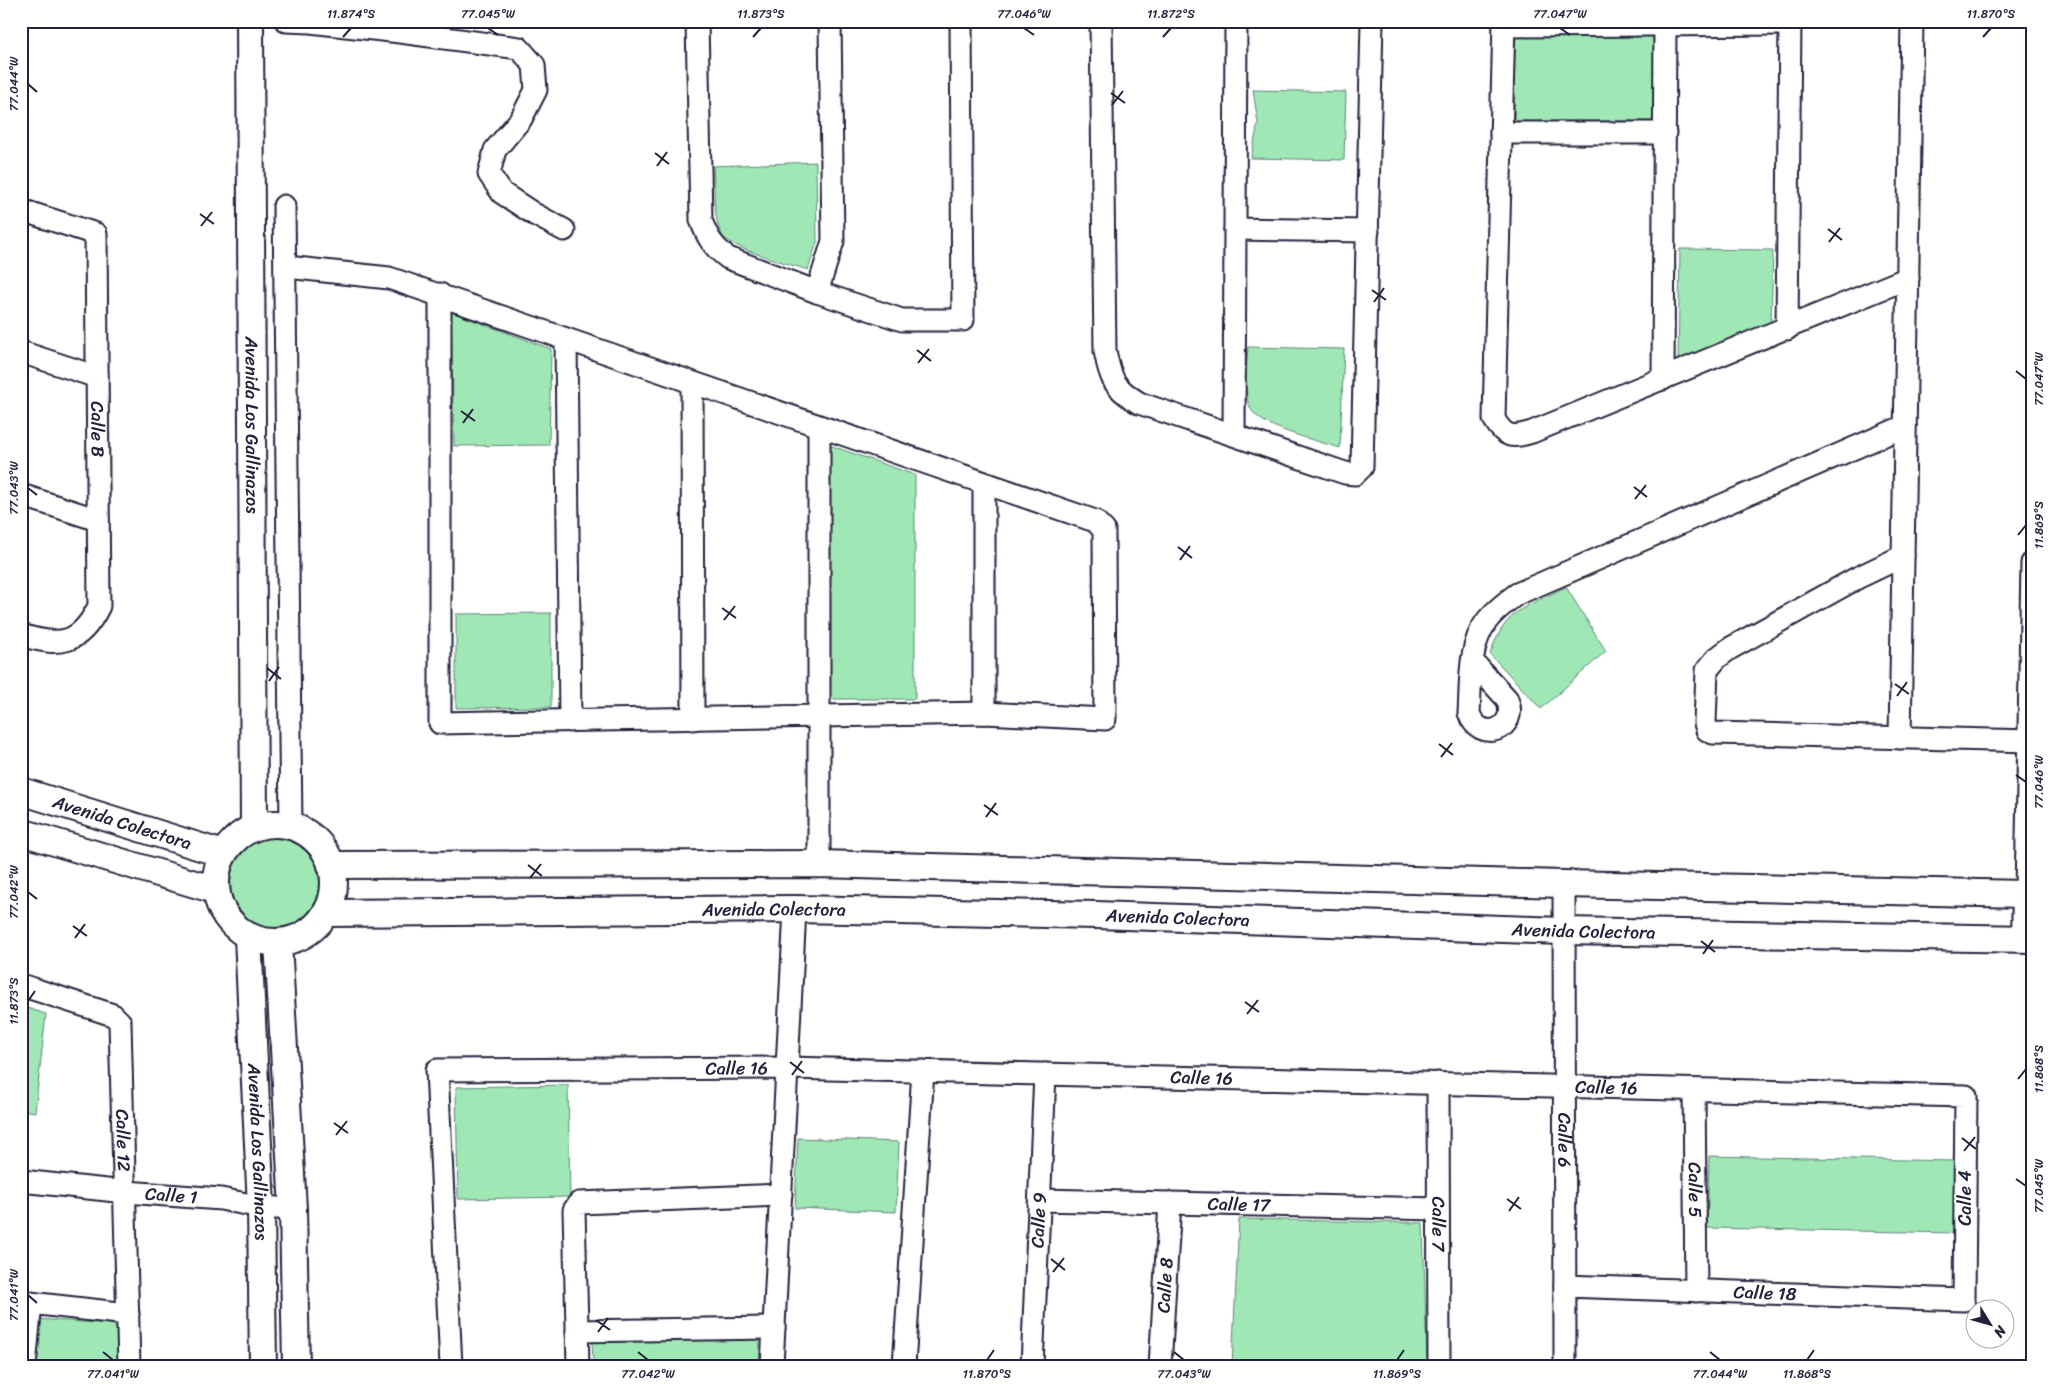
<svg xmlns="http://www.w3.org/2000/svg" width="2053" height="1387" font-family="Sriracha,sans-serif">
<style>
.green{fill:#9fe7b5;stroke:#608478}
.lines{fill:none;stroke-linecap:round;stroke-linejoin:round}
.minor-casing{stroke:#22223b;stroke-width:25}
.tertiary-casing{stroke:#22223b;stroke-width:30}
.minor{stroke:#fff;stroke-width:21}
.tertiary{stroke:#fff;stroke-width:26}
.ticks{fill:none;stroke:#22223b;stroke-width:2}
.labels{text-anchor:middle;stroke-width:4;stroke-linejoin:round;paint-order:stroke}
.street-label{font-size:18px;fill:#22223b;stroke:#fff}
.neatline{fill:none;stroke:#22223b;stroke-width:2}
.ticks-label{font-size:12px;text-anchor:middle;fill:#22223b}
</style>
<rect width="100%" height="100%" fill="#fff"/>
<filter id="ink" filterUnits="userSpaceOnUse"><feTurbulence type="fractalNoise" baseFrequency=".02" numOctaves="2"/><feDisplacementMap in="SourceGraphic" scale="10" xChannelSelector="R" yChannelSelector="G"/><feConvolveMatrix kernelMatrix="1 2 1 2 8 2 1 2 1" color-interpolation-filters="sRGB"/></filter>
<g filter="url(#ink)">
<g class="green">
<polygon points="1515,35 1657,35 1656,121 1514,121"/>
<polygon points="1253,90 1346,92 1344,160 1251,158 1258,123"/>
<path d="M816,162L817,242L808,270C791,264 730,249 722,235C712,216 715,187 713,166Z"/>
<polygon points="1680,249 1773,250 1771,324 1678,361"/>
<polygon points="451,312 551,349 549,445 454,446"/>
<path d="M1248,347L1344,349L1340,448C1319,441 1264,429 1252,411C1242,396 1247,364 1248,347Z"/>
<polygon points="21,369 23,369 25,478 21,477"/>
<polygon points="829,445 915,475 915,699 828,699"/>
<path d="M1566,587L1606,651L1541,709L1490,654C1506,608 1526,607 1566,587Z"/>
<polygon points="551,613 551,707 456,708 456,614"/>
<circle cx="273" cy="883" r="50"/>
<polygon points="21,1006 46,1014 35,1112 21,1110"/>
<polygon points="568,1085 570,1197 458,1199 456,1087"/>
<polygon points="798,1138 899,1142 896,1212 795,1208"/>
<polygon points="1709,1156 1956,1161 1954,1233 1707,1228"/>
<polygon points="1239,1219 1423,1223 1427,1366 1232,1366"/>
<polygon points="38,1319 112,1324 120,1334 121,1366 33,1366"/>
<polygon points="760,1336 759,1366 593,1366 592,1339"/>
</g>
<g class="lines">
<defs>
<g id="minor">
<polyline points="286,21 310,22 400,32 519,48 534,65 536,90 521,119 495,150 489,174 502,193 534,214 564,230"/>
<path d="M697,21L701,220C707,237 713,247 728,258L817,292L902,320H963L961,21"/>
<path d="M1101,21L1105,351C1111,380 1113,387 1139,403L1345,473L1355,474L1362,467L1372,21"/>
<path d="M1504,21L1494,419C1505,438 1512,438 1532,432L1908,278"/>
<polyline points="1504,26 1790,24"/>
<polyline points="1501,133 1665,133"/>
<polyline points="284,206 291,826"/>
<path id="s1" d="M21,210L96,234L99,606C80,645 60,647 21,635"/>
<polyline points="1235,229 1368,231"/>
<polyline points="287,267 389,278 1095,521 1104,530 1105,719 984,713 440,723 440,294"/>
<polyline points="817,292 833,241 830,21"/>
<polyline points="1787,329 1790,21"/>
<polyline points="566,339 570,721"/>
<polyline points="21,352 97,377"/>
<polyline points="1663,379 1665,25"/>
<polyline points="692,383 693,719"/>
<polyline points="1234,434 1236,21"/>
<polyline points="984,483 984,713"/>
<polyline points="21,495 98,520"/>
<polyline points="1903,556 1857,578 1729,649 1717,658 1707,670 1705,723 1707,730 1713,733 2032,741"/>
<polyline points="2032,563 2026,894 2032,894"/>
<path d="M1473,662L1507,699C1520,730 1479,744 1469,713C1471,684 1468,647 1486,622C1494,611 1506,602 1517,594L1905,426"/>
<polyline points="1900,738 1912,21"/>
<polyline points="819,864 819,426"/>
<path id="s2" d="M1564,884L1565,1366"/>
<path id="s3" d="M21,985L113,1015L120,1022L129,1366"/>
<path id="s4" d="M1438,1083L1439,1366"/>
<path id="s5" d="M1694,1090L1696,1291"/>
<path id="s6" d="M21,1181L126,1192L221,1199L261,1207L293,1209"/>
<path id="s7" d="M1040,1200L1438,1209"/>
<polyline points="21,1302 128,1314"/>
<polyline points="577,1331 774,1328"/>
<polyline points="25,1366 31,1303"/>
<path id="s8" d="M451,1366L437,1070L787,1068L1966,1096L1964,1300L1565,1286"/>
<polyline points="578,1366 574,1210 579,1203 781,1195"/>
<polyline points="772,1366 795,909"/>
<polyline points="904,1366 923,1071"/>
<path id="s9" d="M1032,1366L1045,1074"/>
<path id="s10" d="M1160,1366L1170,1203"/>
</g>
<g id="tertiary">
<path id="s11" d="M250,21L254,827"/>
<path id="s12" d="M21,791L223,854"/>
<circle cx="275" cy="883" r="59"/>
<polyline points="21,832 215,890"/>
<polyline points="331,865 819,864 1564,884 2026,894 2025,938"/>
<path id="s13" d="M326,913L795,909L1096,915L1564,931L2032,939"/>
<path id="s14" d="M248,937L261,1207L263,1366"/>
<polyline points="278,942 293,1209 296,1366"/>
</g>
</defs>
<use href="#minor" class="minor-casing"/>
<use href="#tertiary" class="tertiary-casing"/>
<use href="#minor" class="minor"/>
<use href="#tertiary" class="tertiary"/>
</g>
</g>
<path class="ticks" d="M488,28L498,35M1024,28L1034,35M1560,28L1570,35M343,37L351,28M753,37L761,28M1163,37L1171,28M1983,37L1991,28M28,84L37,92M1111,93L1125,103M1112,105L1123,91M655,153L669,164M657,166L667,152M200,214L214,224M201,226L212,212M1828,229L1842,240M1829,242L1840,228M1372,290L1386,300M1374,302L1384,288M917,350L931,361M918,363L929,349M2016,371L2026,379M461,411L475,421M463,423L473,409M1634,487L1647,497M28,488L37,495M1635,499L1646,485M2018,535L2026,525M1178,547L1192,558M1180,560L1190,546M722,608L736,618M724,620L735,606M267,668L281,679M269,681L279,667M1895,684L1909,694M1897,696L1907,682M1439,744L1453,755M1441,757L1452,743M2016,775L2026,782M984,805L998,815M986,817L996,803M528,865L542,876M530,878L541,864M28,892L37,899M73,926L87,936M75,938L85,924M1701,941L1715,952M1703,954L1713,940M28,1001L35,991M1245,1002L1259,1012M1247,1014L1258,1000M790,1062L804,1073M792,1075L802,1061M2018,1079L2026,1069M334,1123L348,1133M336,1135L347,1121M1962,1138L1976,1149M1964,1151L1975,1137M2016,1179L2026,1186M1507,1199L1521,1209M1509,1211L1519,1197M1051,1259L1065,1270M1053,1272L1064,1258M28,1295L37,1303M596,1320L610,1330M598,1332L608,1318M103,1352L113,1360M638,1352L648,1360M1174,1352L1184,1360M1710,1352L1720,1360M987,1360L994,1350M1397,1360L1404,1350M1807,1360L1814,1350"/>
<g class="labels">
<g class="street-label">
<text dy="6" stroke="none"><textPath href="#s11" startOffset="404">Avenida Los Gallinazos</textPath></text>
<text dy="6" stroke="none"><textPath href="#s1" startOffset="274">Calle B</textPath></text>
<text dy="6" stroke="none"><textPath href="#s12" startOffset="106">Avenida Colectora</textPath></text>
<text dy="6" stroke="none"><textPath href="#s13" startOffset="448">Avenida Colectora</textPath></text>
<text dy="6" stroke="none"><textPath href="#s13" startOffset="852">Avenida Colectora</textPath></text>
<text dy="6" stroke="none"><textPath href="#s13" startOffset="1258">Avenida Colectora</textPath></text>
<text dy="6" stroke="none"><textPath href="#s8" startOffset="596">Calle 16</textPath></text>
<text dy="6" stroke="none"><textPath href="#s8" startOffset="1061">Calle 16</textPath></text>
<text dy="6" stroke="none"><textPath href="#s8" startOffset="1466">Calle 16</textPath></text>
<text dy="6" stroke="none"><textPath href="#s2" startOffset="256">Calle 6</textPath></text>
<text dy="6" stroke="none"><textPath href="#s3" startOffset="225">Calle 12</textPath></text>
<text dy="6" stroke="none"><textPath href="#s14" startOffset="215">Avenida Los Gallinazos</textPath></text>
<text dy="6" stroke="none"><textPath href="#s5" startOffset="100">Calle 5</textPath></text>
<text dy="6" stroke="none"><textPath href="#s6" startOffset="151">Calle 1</textPath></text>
<text transform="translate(1965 1198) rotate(-90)" y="6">Calle 4</text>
<text dy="6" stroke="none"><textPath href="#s7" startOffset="199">Calle 17</textPath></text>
<text dy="6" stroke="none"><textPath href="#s9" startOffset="146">Calle 9</textPath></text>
<text dy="6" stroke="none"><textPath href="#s4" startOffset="141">Calle 7</textPath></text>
<text dy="6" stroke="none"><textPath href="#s10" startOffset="81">Calle 8</textPath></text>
<text transform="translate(1765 1293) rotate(2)" y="6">Calle 18</text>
</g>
</g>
<rect width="2053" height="1387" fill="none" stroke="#fff" stroke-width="55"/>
<g transform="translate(1990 1324) rotate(127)"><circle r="24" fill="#ffffff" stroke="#a7a7b1"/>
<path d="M0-4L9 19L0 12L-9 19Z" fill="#22223b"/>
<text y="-8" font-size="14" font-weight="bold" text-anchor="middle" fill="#22223b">N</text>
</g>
<rect x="28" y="28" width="1998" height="1332" class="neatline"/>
<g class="ticks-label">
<text x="351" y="18">11.874°S</text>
<text x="488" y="18">77.045°W</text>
<text x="761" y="18">11.873°S</text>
<text x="1024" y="18">77.046°W</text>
<text x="1171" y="18">11.872°S</text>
<text x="1560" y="18">77.047°W</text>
<text x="1991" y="18">11.870°S</text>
<text transform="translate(14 84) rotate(-90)" y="4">77.044°W</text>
<text transform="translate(2039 379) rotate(-90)" y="4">77.047°W</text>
<text transform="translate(14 488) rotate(-90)" y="4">77.043°W</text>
<text transform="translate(2039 525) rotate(-90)" y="4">11.869°S</text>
<text transform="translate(2039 782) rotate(-90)" y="4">77.046°W</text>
<text transform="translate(14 892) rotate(-90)" y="4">77.042°W</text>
<text transform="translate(14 1001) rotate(-90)" y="4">11.873°S</text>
<text transform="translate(2039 1069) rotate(-90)" y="4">11.868°S</text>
<text transform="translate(2039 1186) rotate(-90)" y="4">77.045°W</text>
<text transform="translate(14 1295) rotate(-90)" y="4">77.041°W</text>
<text x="113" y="1378">77.041°W</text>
<text x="648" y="1378">77.042°W</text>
<text x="987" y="1378">11.870°S</text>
<text x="1184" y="1378">77.043°W</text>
<text x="1397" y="1378">11.869°S</text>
<text x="1720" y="1378">77.044°W</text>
<text x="1807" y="1378">11.868°S</text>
</g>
</svg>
